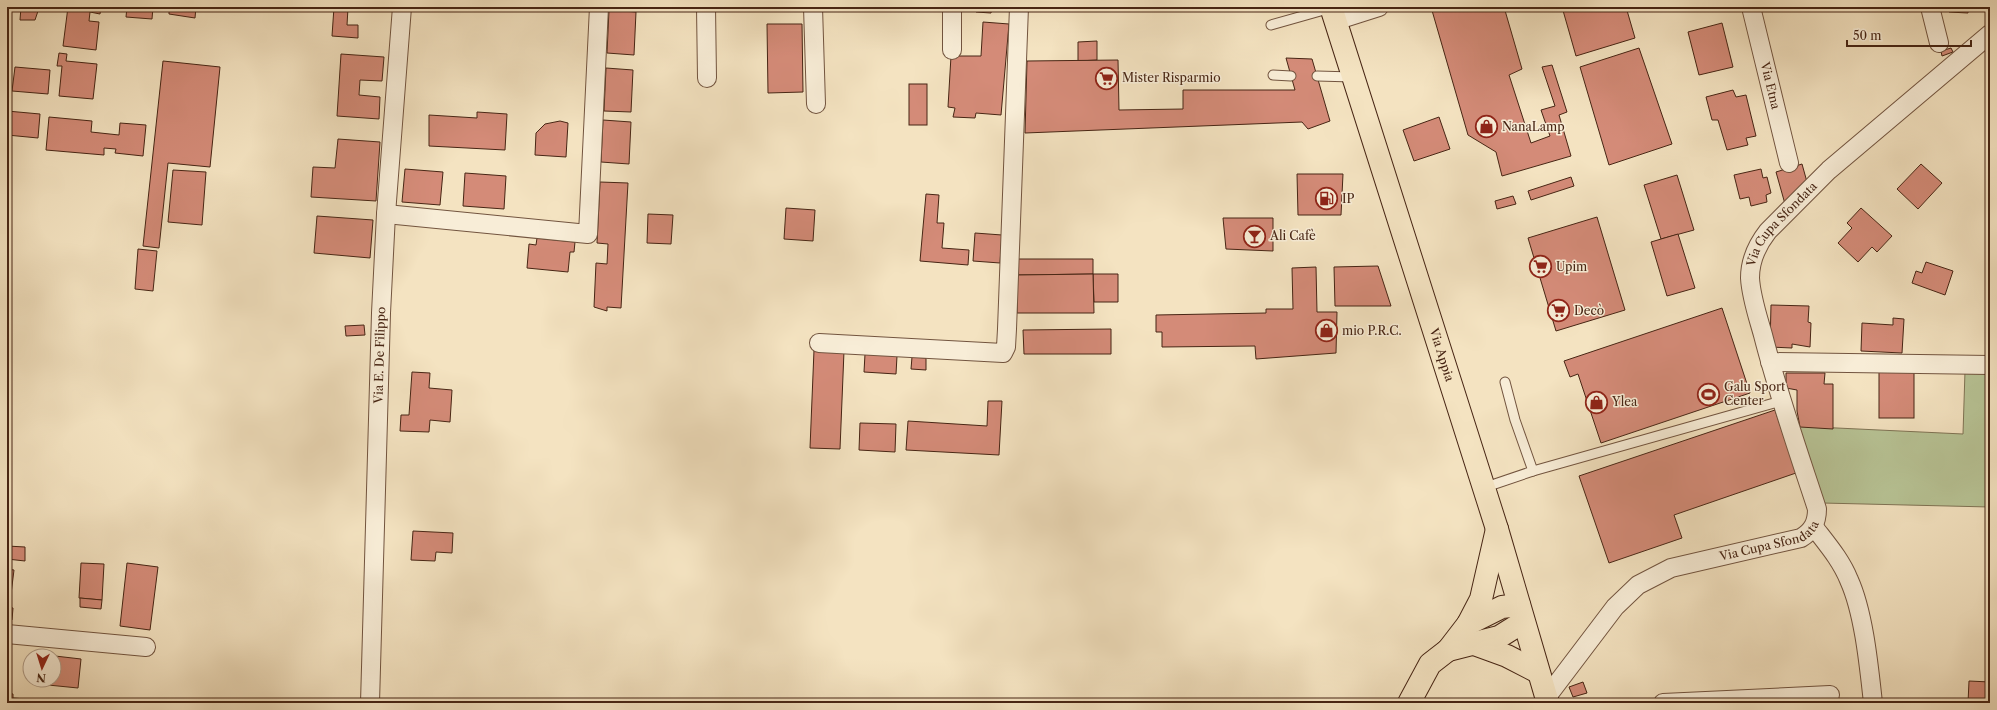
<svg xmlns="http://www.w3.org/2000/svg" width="1997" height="710" font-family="'Libre Caslon Text',serif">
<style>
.green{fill:#b8c496;stroke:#807455}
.building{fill:#d48b78;stroke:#472514}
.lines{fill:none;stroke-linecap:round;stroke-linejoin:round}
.service-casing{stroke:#72543f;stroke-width:11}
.minor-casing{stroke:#72543f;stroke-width:20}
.primary-casing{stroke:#472514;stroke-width:24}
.trunk-casing{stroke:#472514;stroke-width:24}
.service{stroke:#f8edd7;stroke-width:9}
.minor{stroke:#f8edd7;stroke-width:18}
.primary{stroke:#f4e3c1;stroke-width:22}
.trunk{stroke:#f4e3c1;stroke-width:22}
.labels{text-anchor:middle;stroke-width:3;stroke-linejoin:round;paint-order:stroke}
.poi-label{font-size:12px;fill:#472514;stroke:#f8edd7;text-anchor:start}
.street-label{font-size:12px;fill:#472514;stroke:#f8edd7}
</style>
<rect width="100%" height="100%" fill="#f4e3c1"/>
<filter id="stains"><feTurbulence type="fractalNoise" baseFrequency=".005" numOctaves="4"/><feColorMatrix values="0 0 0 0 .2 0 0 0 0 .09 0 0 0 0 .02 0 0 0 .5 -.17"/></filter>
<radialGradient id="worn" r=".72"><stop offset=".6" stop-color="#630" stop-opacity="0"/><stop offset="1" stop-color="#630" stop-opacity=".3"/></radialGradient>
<polygon class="green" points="1965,371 1990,371 1990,507 1822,503 1795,426 1963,434"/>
<g class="building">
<polygon points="21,7 50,7 38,11 35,20 20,20"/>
<polygon points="68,7 101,7 100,14 90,12 89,21 99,22 96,50 63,46"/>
<polygon points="127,7 153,7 152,19 126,17"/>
<polygon points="169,7 196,7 195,18 169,14"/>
<polygon points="334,7 348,8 347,25 358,25 358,38 332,36"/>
<polygon points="976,7 992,7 991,13 976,12"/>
<polygon points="1431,7 1504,7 1522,69 1509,75 1531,143 1550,136 1541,110 1555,106 1542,67 1552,65 1567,112 1559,115 1571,156 1502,176 1496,152 1468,135"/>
<polygon points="1562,7 1626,7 1635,38 1576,56"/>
<polygon points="1950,7 1980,7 1980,9 1968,8 1968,13 1949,12"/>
<polygon points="609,10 636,12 634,55 607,53"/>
<polygon points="983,22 1009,24 1001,115 976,113 975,118 953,117 955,108 948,107 951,56 981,56"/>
<polygon points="1722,23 1733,67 1699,75 1688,32"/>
<polygon points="767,24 802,24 803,92 768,93"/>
<polygon points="1097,41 1097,60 1078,61 1078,42"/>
<polygon points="1639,48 1672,144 1609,165 1580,67"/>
<polygon points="1951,48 1953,52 1942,56 1941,51"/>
<polygon points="59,53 67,54 66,61 97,64 93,99 59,96 62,66 57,66"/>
<polygon points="341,54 384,57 382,81 360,80 359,95 380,97 379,119 337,116"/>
<polygon points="1286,58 1312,59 1330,121 1308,129 1302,122 1025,133 1027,61 1118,60 1119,110 1183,109 1183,90 1295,90"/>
<polygon points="163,61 220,67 210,167 168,163 159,248 143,246"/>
<polygon points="15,67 50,70 48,94 12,91"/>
<polygon points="606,68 633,70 631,112 604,111"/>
<rect x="909" y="84" width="18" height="41"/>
<polygon points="1733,90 1736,97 1746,95 1756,136 1746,138 1748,145 1727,150 1718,120 1712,120 1706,97"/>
<polygon points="7,111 40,114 38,138 7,135"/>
<polygon points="477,112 507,114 505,150 429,146 429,115 477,118"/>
<polygon points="49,117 92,121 91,132 119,135 120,123 146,125 143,156 115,153 116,149 104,148 104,155 46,150"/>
<polygon points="1439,117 1450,149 1414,161 1403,130"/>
<polygon points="603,120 631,122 629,164 601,162"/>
<polygon points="560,121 568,123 566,157 535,155 536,133 545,124"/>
<polygon points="338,139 380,142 376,201 311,197 313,167 335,168"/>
<polygon points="1802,164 1807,182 1785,204 1776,172"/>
<polygon points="1921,164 1942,183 1918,209 1897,189"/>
<polygon points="405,169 443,172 440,205 402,202"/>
<polygon points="1761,169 1763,178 1767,177 1771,193 1766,195 1767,202 1751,206 1749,197 1740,199 1734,175"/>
<polygon points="173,170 206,172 202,225 168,222"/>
<polygon points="465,173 506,176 504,209 463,206"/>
<polygon points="1297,174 1343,174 1341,215 1298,215"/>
<polygon points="1677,175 1694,230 1661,239 1644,185"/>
<polygon points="1571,177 1574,186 1531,200 1528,191"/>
<polygon points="600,182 628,183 621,308 607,307 607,311 594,307 596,263 607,264 608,244 597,243"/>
<polygon points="926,194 939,195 937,223 944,223 942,248 969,250 968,265 920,261"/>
<polygon points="1513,196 1516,204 1497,209 1495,201"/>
<polygon points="786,208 815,210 813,241 784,239"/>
<polygon points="1861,208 1892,236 1877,252 1872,247 1858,262 1838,243 1852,228 1847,223"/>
<polygon points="648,214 673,215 671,244 647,243"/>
<polygon points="317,216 373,220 370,258 314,253"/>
<polygon points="1597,217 1625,310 1556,331 1528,238"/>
<polygon points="1223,218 1273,218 1273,251 1226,249"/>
<polygon points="975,233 1002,235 1000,263 973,261"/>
<polygon points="1678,234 1695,288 1667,296 1651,242"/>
<polygon points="537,238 575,242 574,252 570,252 568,272 527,268 529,244 536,245"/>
<polygon points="138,249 157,251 153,291 135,289"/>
<polygon points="1017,259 1093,259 1093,274 1017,275"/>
<polygon points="1926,262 1953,271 1945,295 1912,283 1916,271 1922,273"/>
<polygon points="1378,266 1391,306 1335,306 1334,267"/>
<polygon points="1316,267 1317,312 1337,312 1336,353 1256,359 1255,346 1162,347 1162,332 1156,332 1156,315 1266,313 1266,309 1293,309 1292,268"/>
<polygon points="1093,274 1118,274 1118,302 1094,302"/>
<polygon points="1093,274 1094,313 1017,313 1017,275"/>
<polygon points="1771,305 1809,306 1808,322 1811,323 1810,347 1792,344 1792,348 1770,347"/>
<polygon points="1722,308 1750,393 1601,443 1578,374 1570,377 1564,361"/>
<polygon points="1893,318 1904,319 1902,353 1861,351 1862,323 1893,325"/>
<polygon points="364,325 365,335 346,336 345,326"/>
<polygon points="1111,329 1111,354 1024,354 1023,330"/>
<polygon points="814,350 844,351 840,449 810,448"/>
<polygon points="865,354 897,356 896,374 864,372"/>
<polygon points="912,357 926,358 926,370 911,369"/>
<polygon points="412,372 430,373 429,388 452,390 450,422 430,420 429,432 400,431 401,415 409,415"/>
<rect x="1879" y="372" width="35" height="46"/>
<polygon points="1786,373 1825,373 1824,384 1833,384 1833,429 1800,427 1797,411 1797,390 1786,388"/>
<polygon points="988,401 1002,401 999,455 906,450 908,421 987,426"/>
<polygon points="1775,410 1796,473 1674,515 1682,538 1609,563 1579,476"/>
<polygon points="860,423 896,424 895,452 859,450"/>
<polygon points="413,531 453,533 452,553 436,552 435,561 411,560"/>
<polygon points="7,546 25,547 25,561 7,559"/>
<polygon points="81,563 104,564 102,600 79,598"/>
<polygon points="127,563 158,567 150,630 120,626"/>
<polygon points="7,569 14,570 11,594 7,594"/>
<polygon points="80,598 102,600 101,609 80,607"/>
<polygon points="7,607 13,608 12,620 7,620"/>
<polygon points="55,656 81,659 78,688 48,685 48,680 54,680"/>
<polygon points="1969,681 1990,682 1990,703 1968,703"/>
<polygon points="1583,682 1587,693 1573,697 1569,687"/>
<polygon points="7,693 13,694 13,703 7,703"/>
<polygon points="13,698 52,701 52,703 13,703"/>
</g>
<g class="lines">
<defs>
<g id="service">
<polyline points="1271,25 1331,8"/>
<polyline points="1273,75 1291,76"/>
<polyline points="1317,76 1353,77"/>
<polyline points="1533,471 1781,401"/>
<polyline points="1483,488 1533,471 1515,420 1505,382"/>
</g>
<g id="minor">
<polyline points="706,7 707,78"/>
<polyline points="813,7 816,104"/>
<polyline points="952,7 952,50"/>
<path id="s1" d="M1751,7L1789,163"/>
<polyline points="1930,7 1939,43"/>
<polyline points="1335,21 1379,7"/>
<polyline points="386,214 588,234 599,7"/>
<polyline points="819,343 1003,353 1006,347 1007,329 1019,7"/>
<polyline points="1770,362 1990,365"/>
<path d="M1814,527C1827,544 1841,560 1849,580C1864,613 1869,667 1873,703"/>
<polyline points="7,634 146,647"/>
<path id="s2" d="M1546,698L1615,607L1638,585L1671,568L1801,538C1813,531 1817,522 1817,509C1798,451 1778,394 1763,335C1758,317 1751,297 1750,278C1750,260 1757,245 1768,231L1829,170L1990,34"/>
<path id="s3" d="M370,703L381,313L386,214L402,7"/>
<polyline points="1663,703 1830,695"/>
</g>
<g id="primary">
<path id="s4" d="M1331,7L1497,529L1548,703"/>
</g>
<g id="trunk">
<polyline points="1468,624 1502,607 1519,605"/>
<polyline points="1474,644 1507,656 1538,672"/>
<polyline points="1448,650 1499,637 1523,622"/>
<polyline points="1409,703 1430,664 1448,650 1468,624 1481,599 1497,529"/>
</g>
</defs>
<use href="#service" class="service-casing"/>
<use href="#minor" class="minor-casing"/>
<use href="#primary" class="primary-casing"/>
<use href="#trunk" class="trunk-casing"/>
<use href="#service" class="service"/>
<use href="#minor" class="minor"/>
<use href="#primary" class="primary"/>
<use href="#trunk" class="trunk"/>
</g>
<defs>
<symbol id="supermarket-ring" viewBox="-11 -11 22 22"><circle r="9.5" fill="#f8edd7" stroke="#8f2418" stroke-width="1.5"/><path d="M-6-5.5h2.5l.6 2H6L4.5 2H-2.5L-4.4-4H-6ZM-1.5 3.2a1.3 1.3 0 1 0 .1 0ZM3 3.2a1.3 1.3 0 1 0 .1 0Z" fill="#8f2418"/></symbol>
<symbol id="shop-ring" viewBox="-11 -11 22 22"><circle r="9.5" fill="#f8edd7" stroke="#8f2418" stroke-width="1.5"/><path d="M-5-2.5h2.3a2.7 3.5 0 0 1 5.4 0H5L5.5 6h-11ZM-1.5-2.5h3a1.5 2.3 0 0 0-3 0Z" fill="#8f2418"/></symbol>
<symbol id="fuel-ring" viewBox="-11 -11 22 22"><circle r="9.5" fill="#f8edd7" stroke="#8f2418" stroke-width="1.5"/><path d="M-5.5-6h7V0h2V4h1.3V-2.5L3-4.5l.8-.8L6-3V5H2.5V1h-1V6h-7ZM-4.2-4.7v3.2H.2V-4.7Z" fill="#8f2418"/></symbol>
<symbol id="bar-ring" viewBox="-11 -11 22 22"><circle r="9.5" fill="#f8edd7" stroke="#8f2418" stroke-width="1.5"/><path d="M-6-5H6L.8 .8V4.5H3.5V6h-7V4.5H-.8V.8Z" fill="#8f2418"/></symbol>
<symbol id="stadium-ring" viewBox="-11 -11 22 22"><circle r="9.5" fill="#f8edd7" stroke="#8f2418" stroke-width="1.5"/><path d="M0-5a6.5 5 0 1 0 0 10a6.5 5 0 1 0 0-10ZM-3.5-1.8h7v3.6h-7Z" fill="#8f2418"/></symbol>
</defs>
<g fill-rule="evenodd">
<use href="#supermarket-ring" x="1094" y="66" width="25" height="25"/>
<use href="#shop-ring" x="1474" y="114" width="25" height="25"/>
<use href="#fuel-ring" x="1314" y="186" width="25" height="25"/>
<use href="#bar-ring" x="1242" y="224" width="25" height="25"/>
<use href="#supermarket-ring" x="1528" y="254" width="25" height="25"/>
<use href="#supermarket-ring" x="1546" y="298" width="25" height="25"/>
<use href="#shop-ring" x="1314" y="318" width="25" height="25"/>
<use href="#stadium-ring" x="1696" y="382" width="25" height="25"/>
<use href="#shop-ring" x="1584" y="390" width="25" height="25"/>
</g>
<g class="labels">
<g class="poi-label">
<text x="1122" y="82">Mister Risparmio</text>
<text x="1502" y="131">NanaLamp</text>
<text x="1342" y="203">IP</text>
<text x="1270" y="240">Ali Cafè</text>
<text x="1556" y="271">Upim</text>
<text x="1574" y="315">Decò</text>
<text x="1342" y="335">mio P.R.C.</text>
<text x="1724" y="391">Galu Sport<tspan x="1724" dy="14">Center</tspan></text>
<text x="1612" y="406">Ylea</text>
</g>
<g class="street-label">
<text dy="4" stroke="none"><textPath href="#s1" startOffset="81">Via Etna</textPath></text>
<text dy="4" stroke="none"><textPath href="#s2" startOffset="657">Via Cupa Sfondata</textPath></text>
<text dy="4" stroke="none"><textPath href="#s3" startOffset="348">Via E. De Filippo</textPath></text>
<text dy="4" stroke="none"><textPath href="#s4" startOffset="365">Via Appia</textPath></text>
<text dy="4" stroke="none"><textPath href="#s2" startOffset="286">Via Cupa Sfondata</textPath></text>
</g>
</g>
<rect width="1997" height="710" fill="none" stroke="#f4e3c1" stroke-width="24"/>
<rect x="8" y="8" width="1981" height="694" fill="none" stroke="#472514" stroke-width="2"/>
<rect x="12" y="12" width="1973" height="686" fill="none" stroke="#472514"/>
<g transform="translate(42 668) rotate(184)"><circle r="19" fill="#f8edd7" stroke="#b19d89"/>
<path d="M0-3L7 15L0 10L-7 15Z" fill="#8f2418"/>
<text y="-6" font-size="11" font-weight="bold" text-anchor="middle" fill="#472514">N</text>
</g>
<path d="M1847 40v6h124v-6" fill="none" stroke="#472514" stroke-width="2"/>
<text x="1853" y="40" font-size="12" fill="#472514" stroke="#f8edd7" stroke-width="3" paint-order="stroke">50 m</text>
<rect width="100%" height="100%" filter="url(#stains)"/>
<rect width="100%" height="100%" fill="url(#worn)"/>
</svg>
